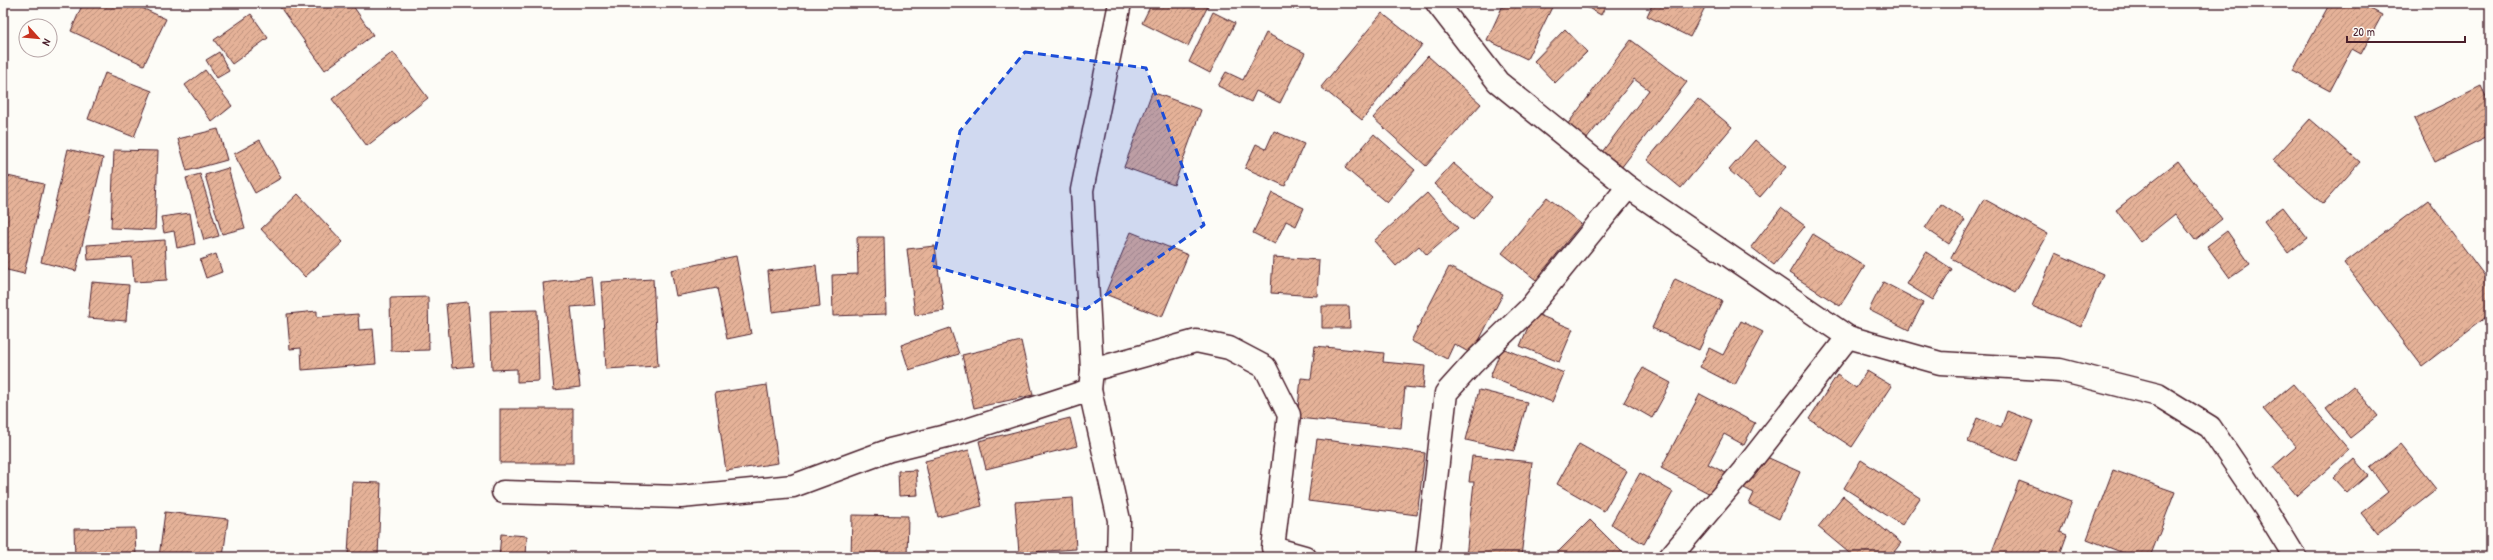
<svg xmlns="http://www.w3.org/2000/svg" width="2493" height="560" font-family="'Patrick Hand',sans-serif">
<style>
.building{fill:url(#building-hatch);stroke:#4a1f2b}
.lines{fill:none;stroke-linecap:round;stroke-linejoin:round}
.street-casing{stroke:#4a1f2b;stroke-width:25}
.street{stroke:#fdfcf7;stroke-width:22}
.marked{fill:#1d4ed8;fill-opacity:0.2;stroke:#1d4ed8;stroke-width:3;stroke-dasharray:8 5;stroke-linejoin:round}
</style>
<defs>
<pattern id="building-hatch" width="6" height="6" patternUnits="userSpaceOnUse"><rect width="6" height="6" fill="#e5b298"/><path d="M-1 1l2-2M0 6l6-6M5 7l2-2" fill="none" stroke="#bc907c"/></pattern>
</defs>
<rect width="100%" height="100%" fill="#fdfcf7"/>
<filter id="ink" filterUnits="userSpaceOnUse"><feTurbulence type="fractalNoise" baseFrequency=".025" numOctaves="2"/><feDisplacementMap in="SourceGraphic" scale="8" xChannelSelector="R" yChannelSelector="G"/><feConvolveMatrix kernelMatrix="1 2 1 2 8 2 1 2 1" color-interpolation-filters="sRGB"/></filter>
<g filter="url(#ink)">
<g class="building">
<polygon points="83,3 131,3 166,19 144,65 71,31"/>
<polygon points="277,3 351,3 373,35 325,70"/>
<polygon points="1152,3 1202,3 1208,6 1188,46 1142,23"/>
<polygon points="1284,3 1301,3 1298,10"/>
<polygon points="1504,3 1554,3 1527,59 1487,40"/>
<polygon points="1579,3 1607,3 1601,15"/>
<polygon points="1653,3 1707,3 1690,37 1647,16"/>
<polygon points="2330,3 2359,3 2382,15 2361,54 2352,49 2330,91 2293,71"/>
<polygon points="1213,12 1235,23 1210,73 1189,62"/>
<polygon points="1382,13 1422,45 1362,120 1321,87"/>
<polygon points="251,14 268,38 232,64 214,40"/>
<polygon points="1565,29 1587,52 1555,83 1534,61"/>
<polygon points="1266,33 1305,53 1280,103 1256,91 1251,102 1218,86 1226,72 1243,80"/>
<polygon points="1631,40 1687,82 1621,168 1602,152 1649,90 1634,79 1586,140 1567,125"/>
<polygon points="219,52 229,71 217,78 206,60"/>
<polygon points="393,52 428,98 367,146 332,99"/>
<polygon points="1428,56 1481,104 1426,166 1373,118"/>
<polygon points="205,70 232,106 212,122 185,85"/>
<polygon points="105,73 152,91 134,137 88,119"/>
<polygon points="2481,86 2490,105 2490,135 2435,162 2414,119"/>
<polygon points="1152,92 1201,110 1174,185 1124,167"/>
<polygon points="1698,99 1732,127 1681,188 1647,160"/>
<polygon points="2310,119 2360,162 2323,204 2273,160"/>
<polygon points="218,129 227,160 187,171 178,139"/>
<polygon points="1274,131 1304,144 1285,186 1245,168 1256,144 1266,149"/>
<polygon points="1374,134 1415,170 1387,203 1345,168"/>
<polygon points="260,140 281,178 255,193 234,154"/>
<polygon points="1755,140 1786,167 1760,197 1729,170"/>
<polygon points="68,149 103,158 76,271 41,262"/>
<polygon points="114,150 158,151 155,230 111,228"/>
<polygon points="2178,161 2222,219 2195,240 2175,214 2140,242 2116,210"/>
<polygon points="1453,163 1492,197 1473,219 1434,184"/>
<polygon points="228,168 245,228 222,234 205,175"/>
<polygon points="200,174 219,236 204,240 186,178"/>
<polygon points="3,175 44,184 24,274 3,269"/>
<polygon points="1272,193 1304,208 1296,226 1286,221 1275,244 1253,233"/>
<polygon points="1427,193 1458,228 1427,255 1419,246 1396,266 1374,241"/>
<polygon points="298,194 343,242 305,277 261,229"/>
<polygon points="1547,197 1581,224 1536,280 1502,253"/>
<polygon points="1984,199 2048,234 2015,293 1951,258"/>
<polygon points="2428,200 2490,283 2490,314 2422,366 2344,263"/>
<polygon points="1941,204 1965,220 1949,244 1925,228"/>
<polygon points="2283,207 2307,238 2288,253 2264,221"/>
<polygon points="1781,208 1805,226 1774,265 1751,247"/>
<polygon points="190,213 195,244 177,248 174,231 164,233 161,217"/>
<polygon points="2227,231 2250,264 2230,278 2207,246"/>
<polygon points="1131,232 1188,255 1162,317 1105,294"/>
<polygon points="1813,234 1865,266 1840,306 1789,273"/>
<polygon points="857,237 884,237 886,314 833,316 832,275 858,274"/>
<polygon points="165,240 167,280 134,282 132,257 88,260 87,245"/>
<polygon points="935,246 944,311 915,315 907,249"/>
<polygon points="1926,252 1952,269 1933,300 1907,284"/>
<polygon points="2055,253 2103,274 2081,327 2032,306"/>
<polygon points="216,254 222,272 206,278 200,260"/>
<polygon points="736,256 751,334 727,339 717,288 676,296 671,270"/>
<polygon points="1273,257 1319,260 1317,296 1271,293"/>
<polygon points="816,265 820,306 772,312 768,271"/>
<polygon points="1449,267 1503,294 1472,354 1454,344 1447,359 1411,341"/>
<polygon points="592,277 595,305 571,307 580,387 554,390 543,283"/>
<polygon points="653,279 658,366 606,369 601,282"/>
<polygon points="1675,279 1722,301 1699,350 1652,328"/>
<polygon points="92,282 129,285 126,321 88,318"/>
<polygon points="1883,282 1923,303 1909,330 1869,310"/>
<polygon points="428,297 429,350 391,351 390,298"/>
<polygon points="468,302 473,366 452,368 446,304"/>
<polygon points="1322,306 1349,306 1350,328 1322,328"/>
<polygon points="537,310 539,381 517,382 517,369 492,370 490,311"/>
<polygon points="317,311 317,317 358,314 359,330 373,329 376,364 302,370 301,348 290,349 287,314"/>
<polygon points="1534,313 1573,329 1559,362 1520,346"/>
<polygon points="1741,321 1763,332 1735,385 1700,367 1709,348 1723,355"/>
<polygon points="950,328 959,354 909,370 901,345"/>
<polygon points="1021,341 1033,395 974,408 962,355"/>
<polygon points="1315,346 1384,353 1383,362 1425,366 1423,389 1405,387 1401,428 1297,418 1301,378 1311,379"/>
<polygon points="1502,348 1564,373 1552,402 1490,377"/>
<polygon points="1643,368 1671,383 1652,418 1624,402"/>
<polygon points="1867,371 1892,386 1852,447 1809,419 1837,375 1856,388"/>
<polygon points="2293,384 2349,450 2297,496 2273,467 2296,447 2263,409"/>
<polygon points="767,385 778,463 726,471 715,393"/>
<polygon points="2353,386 2378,416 2350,438 2326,408"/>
<polygon points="1479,390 1527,402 1514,451 1466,440"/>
<polygon points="1700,394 1755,423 1744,445 1724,434 1708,464 1728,474 1716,497 1661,468"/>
<rect x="500" y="409" width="73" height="54"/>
<polygon points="2007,411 2033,421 2017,461 1968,442 1977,418 2001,428"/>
<polygon points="1070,418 1077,446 986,469 979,441"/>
<polygon points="1317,439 1425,453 1417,515 1308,501"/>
<polygon points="1579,444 1627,471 1604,511 1557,484"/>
<polygon points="2400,444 2436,489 2378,534 2361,513 2388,492 2370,468"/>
<polygon points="969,450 982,506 938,517 925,461"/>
<polygon points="1760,454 1800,472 1779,519 1749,504 1754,493 1744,488"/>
<polygon points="1472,456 1532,462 1521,557 1466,557 1474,482 1469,482"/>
<polygon points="2354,459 2368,475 2347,493 2333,478"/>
<polygon points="1861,460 1920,498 1902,525 1844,488"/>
<polygon points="916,470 918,495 899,496 898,471"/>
<polygon points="2113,470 2175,492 2150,557 2134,557 2087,539"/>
<polygon points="1640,473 1673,492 1644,544 1611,524"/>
<polygon points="2019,481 2072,501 2060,532 2067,535 2059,557 1990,557"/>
<polygon points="352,482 381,483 378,556 348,555"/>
<polygon points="1843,496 1901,543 1890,557 1854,557 1818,527"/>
<polygon points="1073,498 1076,549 1019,553 1015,502"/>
<polygon points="165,512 228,519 223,557 159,557"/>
<polygon points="852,515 908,516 907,557 851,557"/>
<polygon points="1590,520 1627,557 1553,557"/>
<polygon points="135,528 136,557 75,557 74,529"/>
<polygon points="501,534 527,536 526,557 499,557"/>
<polygon points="770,553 806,556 806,557 770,557"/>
</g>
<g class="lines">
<defs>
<g id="street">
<polyline points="1437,3 1498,82 1628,187 1848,337 1940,363 2060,370 2158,395 2210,427 2265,508 2295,557"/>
<polyline points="1092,370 1196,341 1229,348 1265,367 1289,415 1273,548 1305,557"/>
<polyline points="503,492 681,497 793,486 890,450 958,433 1090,390"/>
<polyline points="1118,557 1119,520 1090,390 1092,370 1082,190 1120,3"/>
<polyline points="1427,557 1446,393 1473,363 1529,309 1628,187"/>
<polyline points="1670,557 1743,471 1848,337"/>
</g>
</defs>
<use href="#street" class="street-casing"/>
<use href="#street" class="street"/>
</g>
</g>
<path class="marked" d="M1025,52L1146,68L1204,225L1086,309L932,266L960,131Z"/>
<rect width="2493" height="560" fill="none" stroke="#fdfcf7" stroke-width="16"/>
<rect x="8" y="8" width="2477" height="544" fill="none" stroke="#4a1f2b" stroke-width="1.5" filter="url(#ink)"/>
<g transform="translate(38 38) rotate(117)"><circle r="19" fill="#fdfcf7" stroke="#b5a4a5"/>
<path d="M0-3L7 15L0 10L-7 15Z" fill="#c8321e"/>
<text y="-6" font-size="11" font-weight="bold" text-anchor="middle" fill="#4a1f2b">N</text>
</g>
<path d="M2347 36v6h118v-6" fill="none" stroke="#4a1f2b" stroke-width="2"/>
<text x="2353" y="36" font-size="12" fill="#4a1f2b" stroke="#fdfcf7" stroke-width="3" paint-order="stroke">20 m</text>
</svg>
